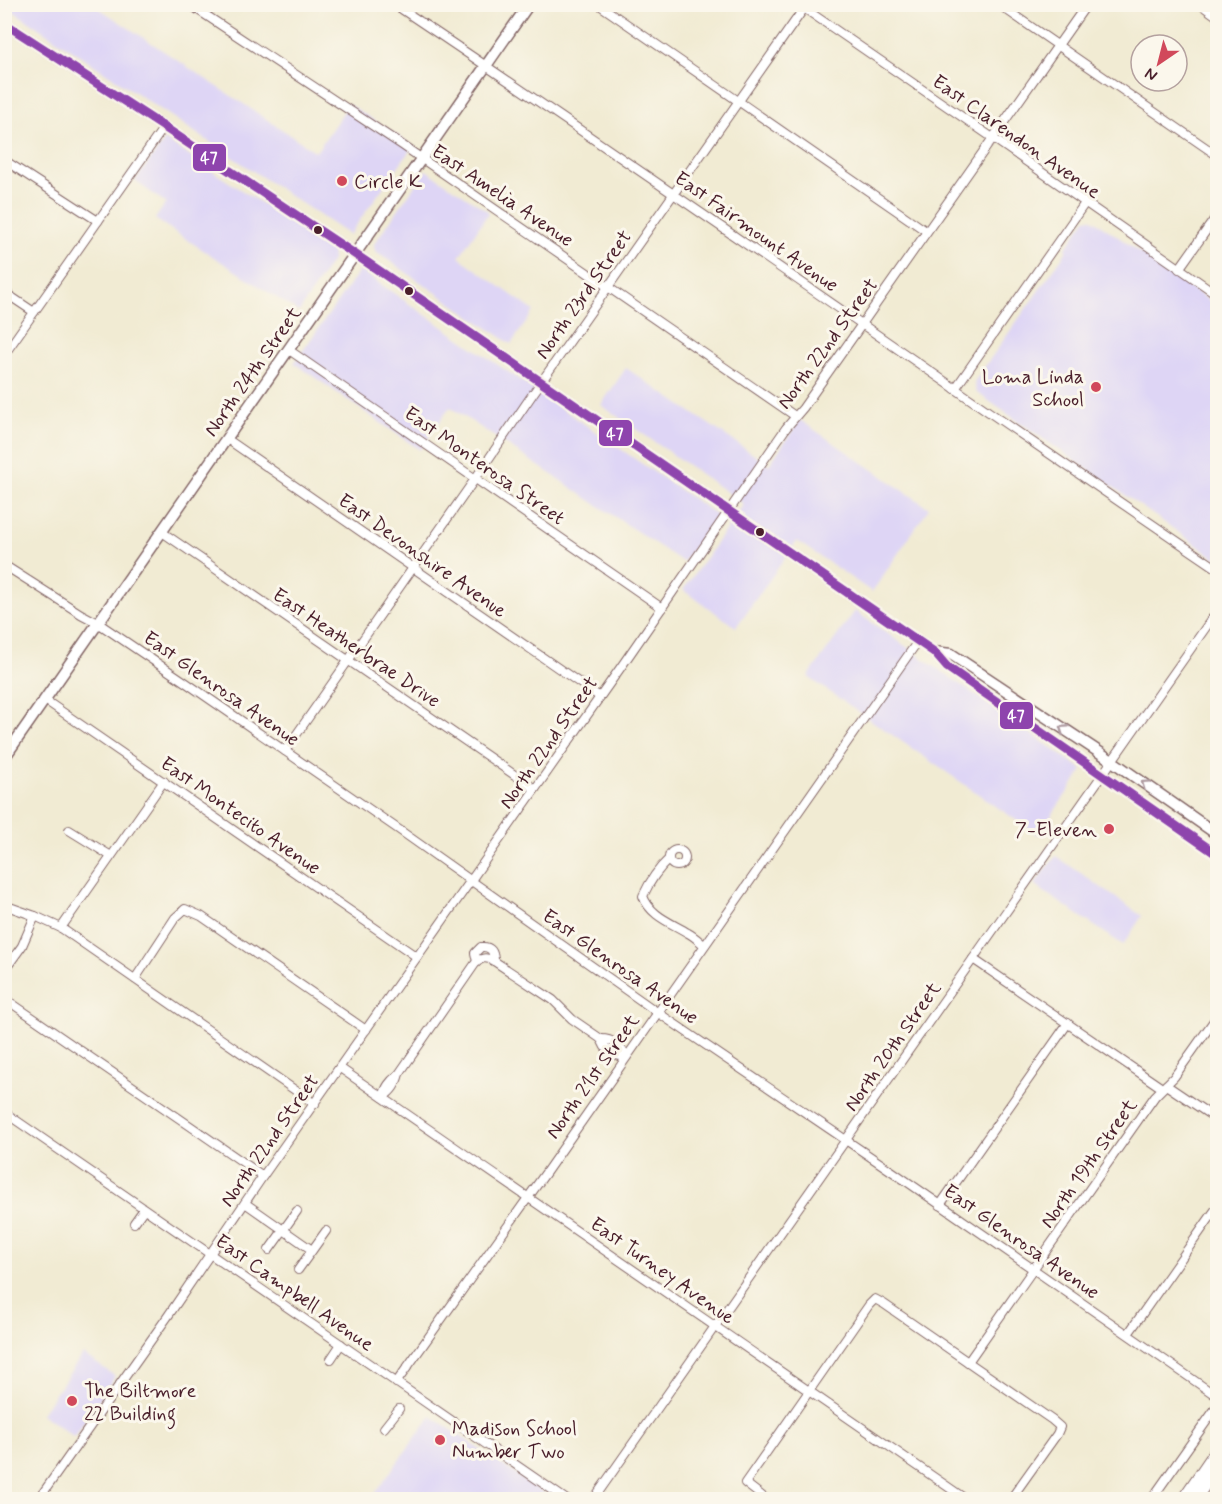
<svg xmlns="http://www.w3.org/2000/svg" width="1222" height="1504" font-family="Mynerve,sans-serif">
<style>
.built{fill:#ded5f5}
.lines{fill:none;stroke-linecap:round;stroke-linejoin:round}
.minor-casing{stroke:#846666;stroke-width:10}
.major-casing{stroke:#846666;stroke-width:13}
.highway-casing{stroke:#846666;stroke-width:14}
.minor{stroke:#fff;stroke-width:8}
.major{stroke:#fff;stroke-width:10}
.highway{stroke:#fff;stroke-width:12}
.bus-1-casing{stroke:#fbf7ec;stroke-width:14}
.bus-1{stroke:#8e44ad;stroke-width:9}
.oneway{stroke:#ae9aa0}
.poi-dot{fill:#d1495b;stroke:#fbf7ec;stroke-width:2}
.bus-dot{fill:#4a1f2b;stroke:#fbf7ec;stroke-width:2}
.labels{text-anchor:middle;stroke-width:6;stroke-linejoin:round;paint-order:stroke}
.street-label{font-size:20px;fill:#4a1f2b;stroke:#fbf7ec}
.poi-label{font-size:20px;fill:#4a1f2b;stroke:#fbf7ec;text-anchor:start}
.line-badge{stroke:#fbf7ec;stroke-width:2}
.badge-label{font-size:16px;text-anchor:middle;font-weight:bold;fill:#fff}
</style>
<rect width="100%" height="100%" fill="#fbf7ec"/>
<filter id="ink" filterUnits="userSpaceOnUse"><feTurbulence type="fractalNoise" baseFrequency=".0167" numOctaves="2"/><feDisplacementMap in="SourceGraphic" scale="12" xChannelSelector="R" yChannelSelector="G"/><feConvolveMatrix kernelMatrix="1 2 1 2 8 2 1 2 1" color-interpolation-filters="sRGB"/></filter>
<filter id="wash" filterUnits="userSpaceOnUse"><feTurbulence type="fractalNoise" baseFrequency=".008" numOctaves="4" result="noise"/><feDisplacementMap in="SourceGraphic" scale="24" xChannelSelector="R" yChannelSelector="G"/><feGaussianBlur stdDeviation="1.35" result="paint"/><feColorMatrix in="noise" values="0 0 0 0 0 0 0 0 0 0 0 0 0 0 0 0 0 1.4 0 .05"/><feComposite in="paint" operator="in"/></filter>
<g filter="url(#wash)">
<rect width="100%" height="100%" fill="#f1ebd3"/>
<g class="built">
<polygon points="4,5 94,5 316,152 349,104 413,146 349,235"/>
<polygon points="165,140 331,249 333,253 332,260 299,312 155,219 166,203 135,181"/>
<polygon points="426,170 489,212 459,257 534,311 511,344 375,251 374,244"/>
<polygon points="1091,218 1217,306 1217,559 976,392 974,382 1066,252 1066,248 1086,219"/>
<polygon points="360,270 718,516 683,562 450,407 420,450 294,363"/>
<polygon points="626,368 769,465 800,420 929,508 872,592 797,541 736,627 683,590 744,504 601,405"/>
<polygon points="855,611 1083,770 1038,835 808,677"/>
<polygon points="1056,856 1142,916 1123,945 1034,885"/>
<polygon points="83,1354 115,1376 74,1437 41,1414"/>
<polygon points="431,1416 501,1464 552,1499 371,1499"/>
</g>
</g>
<g filter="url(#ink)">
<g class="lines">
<defs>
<g id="minor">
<polyline points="189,4 402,145 795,416"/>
<path d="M394,4C671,189 942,382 1218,569"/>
<polyline points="598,4 926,231"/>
<polyline points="798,4 987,134 1218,295"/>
<polyline points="998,4 1218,156"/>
<polyline points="1200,4 1218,17"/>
<polyline points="4,160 98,221"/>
<polyline points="1179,269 1218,214"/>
<polyline points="4,292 34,312"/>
<polyline points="289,350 662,608"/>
<polyline points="4,355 164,127"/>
<polyline points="955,389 1085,203"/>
<polyline points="227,439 600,697"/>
<polyline points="162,532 535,789"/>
<polyline points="4,565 81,614 98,623 185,682 398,829 657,1012 893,1172 1218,1397"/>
<polyline points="45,700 417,957"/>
<polyline points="285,751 475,479 530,398 807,4"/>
<polyline points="69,830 111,856"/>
<circle cx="677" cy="858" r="8"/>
<path d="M669,859C658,869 649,883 643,896C650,916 672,923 688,933C694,936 699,941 704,945"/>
<polyline points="4,905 35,916 61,928 315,1104"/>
<polyline points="61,928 164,781"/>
<polyline points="973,959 1162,1088"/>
<path d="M477,962L475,953L481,947C491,946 494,952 494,961"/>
<polyline points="4,971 22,946 35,916"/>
<polyline points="135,979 175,918 185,909 201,916 366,1030"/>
<polyline points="4,998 263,1176"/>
<path d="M601,1039C613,1039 621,1046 626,1057"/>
<polyline points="340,1068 967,1500"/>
<polyline points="1166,1085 1218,1120"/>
<path d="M383,1097C392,1091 396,1085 399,1074L475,964C481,957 486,957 494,961L553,1000L572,1019L601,1039L605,1047L611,1051L616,1055L626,1057"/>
<path d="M383,1097C386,1087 389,1082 398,1075"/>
<polyline points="4,1112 567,1500"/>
<polyline points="245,1203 312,1250"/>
<polyline points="940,1205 1068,1023"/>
<polyline points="134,1223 144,1209"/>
<polyline points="269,1250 297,1211"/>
<polyline points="298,1270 326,1231"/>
<polyline points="1128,1334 1218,1206"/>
<polyline points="331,1359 341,1344"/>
<polyline points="968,1362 1155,1096 1174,1077 1218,1015"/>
<polyline points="396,1383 547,1171 918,641"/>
<polyline points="384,1428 399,1409"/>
<polyline points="38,1500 168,1316 263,1176 621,667 786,428 803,408 1087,4"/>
<polyline points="593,1500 1218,610"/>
<polyline points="767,1500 745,1483 869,1305 875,1299 884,1304 1052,1420 1060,1427 1057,1434 1010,1500"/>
<polyline points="1151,1500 1218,1405"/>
</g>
<g id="major">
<polyline points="4,23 164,127 365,261 934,652 947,667 1218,855"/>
<polyline points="934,652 951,654 1102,754 1218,835"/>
<polyline points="4,758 529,4"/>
</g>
<g id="highway">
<polyline points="1183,1500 1218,1449"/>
<polyline points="1194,1500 1218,1465"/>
</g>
</defs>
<use href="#minor" class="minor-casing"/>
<use href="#major" class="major-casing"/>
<use href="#highway" class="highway-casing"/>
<use href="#minor" class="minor"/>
<use href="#major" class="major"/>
<use href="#highway" class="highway"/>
<defs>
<polyline id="bus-1" points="4,23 164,127 365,261 934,652 947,667 1218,855"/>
</defs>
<use href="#bus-1" class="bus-1-casing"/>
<use href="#bus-1" class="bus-1"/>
</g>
<defs><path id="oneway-chevron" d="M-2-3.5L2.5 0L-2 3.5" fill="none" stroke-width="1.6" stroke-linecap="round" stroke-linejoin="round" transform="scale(1.5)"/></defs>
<g class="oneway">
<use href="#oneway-chevron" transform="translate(1063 729) rotate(-146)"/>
<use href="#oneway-chevron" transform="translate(1145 784) rotate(-145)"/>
</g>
</g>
<g class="poi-dot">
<circle cx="342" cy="181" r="6"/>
<circle cx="1096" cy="387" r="6"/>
<circle cx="1109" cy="829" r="6"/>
<circle cx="72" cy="1401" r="6"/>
<circle cx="440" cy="1440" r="6"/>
</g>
<g class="bus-dot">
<circle cx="318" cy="230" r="5"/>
<circle cx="409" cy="291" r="5"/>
<circle cx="760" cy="532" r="5"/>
</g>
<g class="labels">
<g class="street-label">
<text transform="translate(1017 136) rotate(35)" y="7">East Clarendon Avenue</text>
<text transform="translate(503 195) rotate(34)" y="7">East Amelia Avenue</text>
<text transform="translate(757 231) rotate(35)" y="7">East Fairmount Avenue</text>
<text transform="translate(583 294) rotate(-55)" y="7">North 23rd Street</text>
<text transform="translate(827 343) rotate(-54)" y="7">North 22nd Street</text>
<text transform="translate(252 371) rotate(-55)" y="7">North 24th Street</text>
<text transform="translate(485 465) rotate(35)" y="7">East Monterosa Street</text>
<text transform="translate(423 555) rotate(35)" y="7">East Devonshire Avenue</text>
<text transform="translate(357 647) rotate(34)" y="7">East Heatherbrae Drive</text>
<text transform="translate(222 688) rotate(35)" y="7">East Glenrosa Avenue</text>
<text transform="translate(548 742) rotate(-55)" y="7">North 22nd Street</text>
<text transform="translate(241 815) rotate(35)" y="7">East Montecito Avenue</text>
<text transform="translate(621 966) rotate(35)" y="7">East Glenrosa Avenue</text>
<text transform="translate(892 1046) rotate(-55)" y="7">North 20th Street</text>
<text transform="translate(592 1076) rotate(-55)" y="7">North 21st Street</text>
<text transform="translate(269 1140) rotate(-55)" y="7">North 22nd Street</text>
<text transform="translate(1088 1163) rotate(-55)" y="7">North 19th Street</text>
<text transform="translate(1022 1241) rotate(35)" y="7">East Glenrosa Avenue</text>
<text transform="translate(663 1270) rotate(35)" y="7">East Turney Avenue</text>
<text transform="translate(295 1292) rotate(35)" y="7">East Campbell Avenue</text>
</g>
<g class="poi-label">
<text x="354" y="188">Circle K</text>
<text x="1084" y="383" text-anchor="end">Loma Linda<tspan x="1084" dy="23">School</tspan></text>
<text x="1097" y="836" text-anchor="end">7-Eleven</text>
<text x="84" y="1397">The Biltmore<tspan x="84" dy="23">22 Building</tspan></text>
<text x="452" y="1435">Madison School<tspan x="452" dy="23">Number Two</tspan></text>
</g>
</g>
<g class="line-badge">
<rect x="192" y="143" width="35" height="29" rx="6" fill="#8e44ad"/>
<rect x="598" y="419" width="35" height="28" rx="6" fill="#8e44ad"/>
<rect x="999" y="701" width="35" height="29" rx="6" fill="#8e44ad"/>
</g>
<g class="badge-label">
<text x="209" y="163">47</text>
<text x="615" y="439">47</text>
<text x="1016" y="721">47</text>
</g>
<rect width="1222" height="1504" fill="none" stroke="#fbf7ec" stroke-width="24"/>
<g transform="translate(1159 63) rotate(215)"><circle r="28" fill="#fbf7ec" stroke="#b4a19f" stroke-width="1.5"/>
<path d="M0-4.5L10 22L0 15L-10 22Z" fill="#d1495b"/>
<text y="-9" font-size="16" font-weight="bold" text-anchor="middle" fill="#4a1f2b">N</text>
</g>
</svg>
